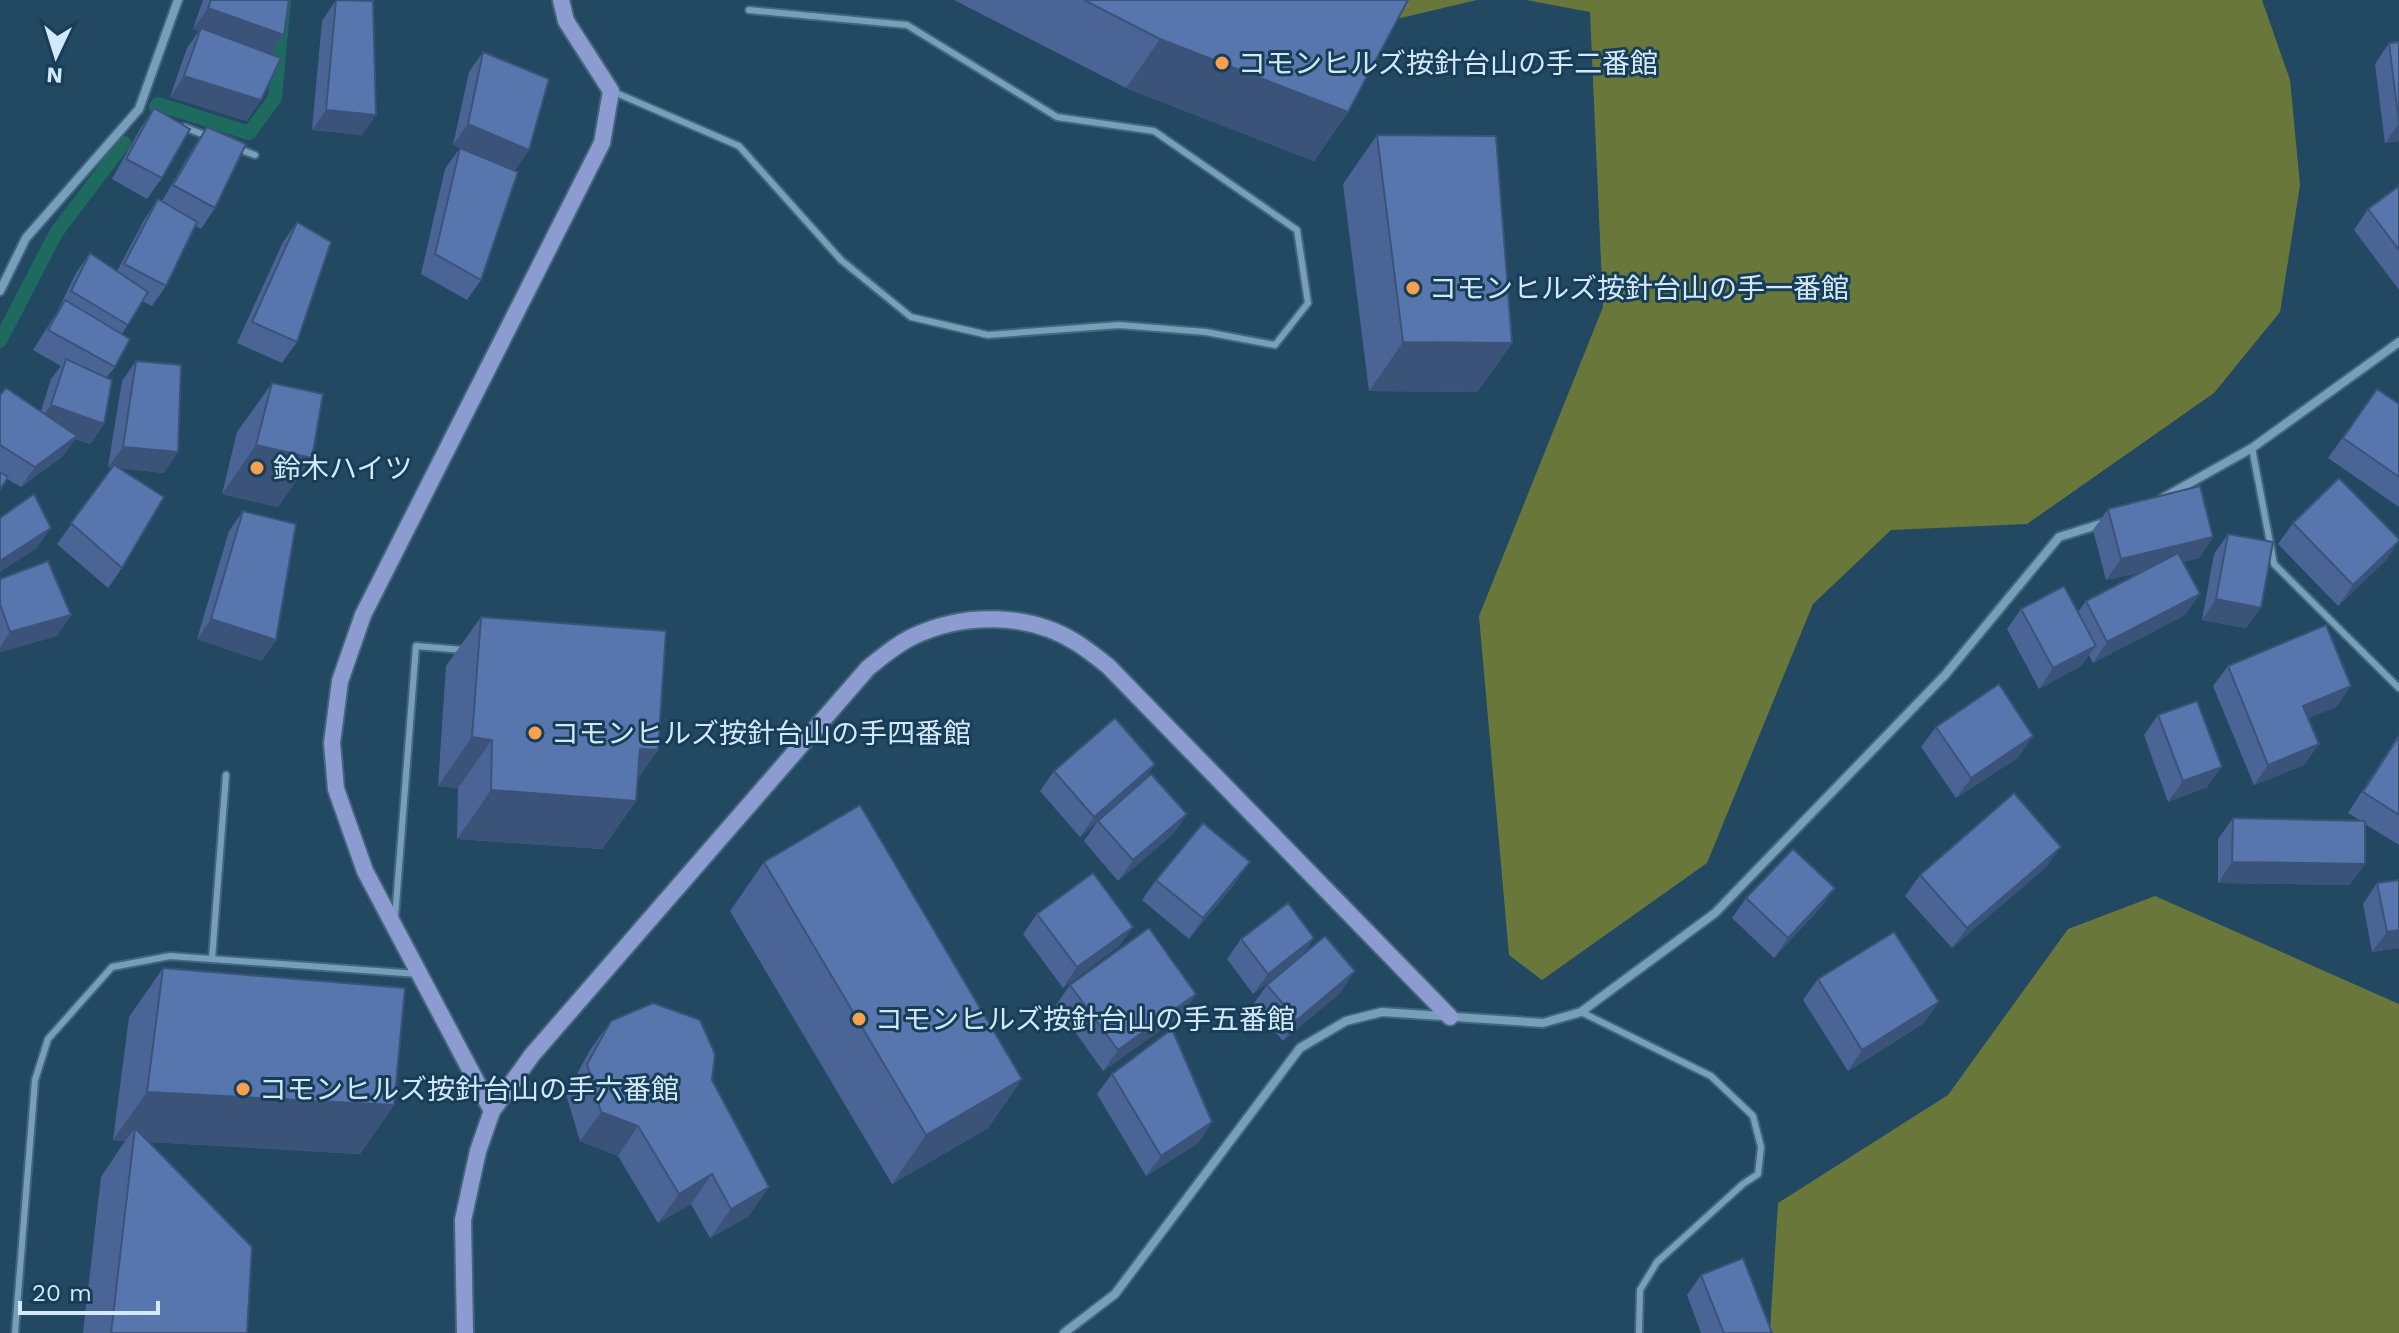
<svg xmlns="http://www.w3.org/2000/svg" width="2399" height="1333" font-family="'Work Sans','Noto Sans JP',sans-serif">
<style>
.green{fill:#69783a}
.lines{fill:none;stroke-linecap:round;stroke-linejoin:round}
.stream{stroke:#1f6a5f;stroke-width:14}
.lane-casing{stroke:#42667b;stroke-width:10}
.street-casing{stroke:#42667b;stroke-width:12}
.secondary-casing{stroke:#42667b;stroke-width:20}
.lane{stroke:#769fbc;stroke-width:6}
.street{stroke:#769fbc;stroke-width:8}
.secondary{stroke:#8c9cd0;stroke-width:16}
.wall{fill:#4a6595}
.shaded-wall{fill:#3c5379}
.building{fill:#5676ad;stroke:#3c5379;stroke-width:2}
.poi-dot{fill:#f9a04d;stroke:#173d57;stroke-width:3}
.labels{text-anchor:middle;stroke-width:6;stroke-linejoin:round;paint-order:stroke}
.poi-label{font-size:28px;fill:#d3e8f8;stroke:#173d57;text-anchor:start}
</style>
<rect width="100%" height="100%" fill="#224862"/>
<g class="green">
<polygon points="1335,0 1477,0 1388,21"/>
<polygon points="1526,0 2262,0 2290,80 2300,185 2280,312 2214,393 2027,524 1891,530 1813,604 1707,863 1542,980 1509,955 1479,616 1603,307 1590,12"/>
<polygon points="2155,896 2399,1004 2399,1333 1772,1333 1770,1330 1778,1203 1948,1095 2068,929"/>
</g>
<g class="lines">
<g class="stream">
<polyline points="156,107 158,104 249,133 275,98 284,0"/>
<polyline points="0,341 56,233 124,143"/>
</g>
<defs>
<g id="lane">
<polyline points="614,92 739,146 841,260 911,317 988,335 1119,325 1206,332 1275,345 1308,303 1297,230 1154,131 1057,117 907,25 749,10"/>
<polyline points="184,127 207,136"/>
<polyline points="236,148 255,155"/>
<polyline points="2252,448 2274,564 2399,688"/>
<polyline points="395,918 416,646 463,650"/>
<polyline points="212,959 226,775"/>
<polyline points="1581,1012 1711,1076 1753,1116 1761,1147 1758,1174 1743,1184 1657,1262 1640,1290 1639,1333"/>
<polyline points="15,1333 35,1080 48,1039 112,967 170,956 418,974"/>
</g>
<g id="street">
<polyline points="0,291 26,238 139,109 178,0"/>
<polyline points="2163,498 2252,448 2399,342"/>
<polyline points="1064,1333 1115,1294 1300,1048 1346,1021 1382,1012 1543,1023 1581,1012 1715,913 1945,675 2059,537 2107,522"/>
</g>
<g id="secondary">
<polyline points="492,1111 365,871 336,789 332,743 340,681 363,615 602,143 611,91 566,21 561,0"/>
<path d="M465,1333L463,1220L478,1151L492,1111L532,1055L868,668C883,656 897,644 914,636C965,612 1030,613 1077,643C1088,650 1098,658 1108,666L1450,1017"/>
</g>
</defs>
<use href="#lane" class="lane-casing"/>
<use href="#street" class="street-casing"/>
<use href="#secondary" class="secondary-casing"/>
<use href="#lane" class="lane"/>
<use href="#street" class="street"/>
<use href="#secondary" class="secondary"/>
</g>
<g class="wall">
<polygon points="203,0 289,0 284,35 271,54 247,121 170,97 187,48 199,31 193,29"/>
<polygon points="336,0 362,135 312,130 322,21"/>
<polygon points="954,0 1408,0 1348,112 1314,161 1126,88"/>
<polygon points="2399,42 2399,141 2385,143 2375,64 2389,43"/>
<polygon points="483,52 529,150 515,170 453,145 469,72"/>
<polygon points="154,108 162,178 147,199 112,179 140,129"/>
<polygon points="207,127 215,208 201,229 196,226 166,286 152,306 142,301 122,334 115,367 107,377 104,424 90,444 75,439 63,456 21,487 7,479 0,490 0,395 41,411 51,379 61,366 33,350 57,312 76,273 90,253 117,271 144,220 158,199 162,201 193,148"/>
<polygon points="1377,135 1512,343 1477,392 1369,391 1343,184"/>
<polygon points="460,148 481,280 467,300 421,274 445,169"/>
<polygon points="2399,186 2399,290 2354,230 2368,209"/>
<polygon points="297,222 297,342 282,363 237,343 283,242"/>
<polygon points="136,361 164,473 120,468 122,568 108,588 57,544 112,468 108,467 122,381"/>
<polygon points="272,383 312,458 278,507 222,494 237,432"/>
<polygon points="2377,389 2399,404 2399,507 2328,458"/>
<polygon points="2108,509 2213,537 2199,558 2183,562 2185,615 2093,663 2089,655 2081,666 2039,689 2007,629 2021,609 2078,612 2086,601 2142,572 2106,580 2093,530"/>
<polygon points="243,511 262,661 197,639 229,531"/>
<polygon points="2293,523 2399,541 2386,560 2338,606 2278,544"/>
<polygon points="2228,534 2246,628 2202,620 2214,554"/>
<polygon points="0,579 57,636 0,652"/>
<polygon points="481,617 637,779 636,801 602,849 457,839 458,788 438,786 446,666"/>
<polygon points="2228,666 2351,686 2336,707 2308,718 2319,744 2304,765 2254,785 2213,686"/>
<polygon points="2158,715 2207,787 2168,802 2144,735"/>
<polygon points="1936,727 2019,757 1956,798 1921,747"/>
<polygon points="2399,734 2399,845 2365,824 2350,885 2218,883 2218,839 2233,818 2361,821 2348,813"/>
<polygon points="1054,771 1142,782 1187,814 1172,835 1118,881 1084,841 1097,822 1080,837 1040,791"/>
<polygon points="764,862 1022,1079 988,1128 892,1184 730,911"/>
<polygon points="2046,867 1952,948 1905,896 1920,875"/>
<polygon points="1156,880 1236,882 1189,939 1142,900"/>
<polygon points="2399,880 2399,948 2372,952 2363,904 2377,883"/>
<polygon points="1835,888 1820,908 1774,958 1732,918 1746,898"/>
<polygon points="1037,914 1133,927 1118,947 1063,988 1023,934"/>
<polygon points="1314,938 1302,955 1341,992 1283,1041 1252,1006 1267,985 1284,970 1253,994 1227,959 1241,939"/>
<polygon points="163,968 394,1105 360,1154 149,1142 247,1333 83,1333 101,1177 125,1141 113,1140 129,1017"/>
<polygon points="1818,979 1924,1023 1848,1071 1803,1000"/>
<polygon points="1070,985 1196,994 1182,1015 1103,1071 1056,1005"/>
<polygon points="611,1021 712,1080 749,1216 710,1238 691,1204 658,1223 618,1156 580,1141 566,1094 590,1050"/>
<polygon points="1112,1074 1212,1122 1198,1143 1146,1176 1097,1094"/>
<polygon points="1701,1275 1772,1333 1701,1333 1687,1295"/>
</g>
<g class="shaded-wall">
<polygon points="208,8 284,35 270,55 201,28 199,31 193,29"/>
<polygon points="1160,39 1348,112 1314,161 1126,88"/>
<polygon points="184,76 261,100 247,121 170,97"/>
<polygon points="326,110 376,115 362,135 312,130"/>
<polygon points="2399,123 2399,141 2385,143"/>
<polygon points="468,124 529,150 515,170 453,145"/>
<polygon points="1403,342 1512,343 1477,392 1369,391"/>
<polygon points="51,405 104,424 90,444 75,439 63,456 21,487 35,467 36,425"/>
<polygon points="256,445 312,458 278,507 222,494"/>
<polygon points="123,447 178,452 164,473 108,467"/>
<polygon points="51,528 36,549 0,572 0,561"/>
<polygon points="2213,537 2199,558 2106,580 2121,559"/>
<polygon points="2399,541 2386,560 2338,606 2353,585"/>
<polygon points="2200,594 2185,615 2093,663 2107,642"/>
<polygon points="2216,599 2261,608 2246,628 2202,620"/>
<polygon points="71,615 57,636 0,652 0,647 10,632"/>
<polygon points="211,619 276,640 262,661 197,639"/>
<polygon points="2096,646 2081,666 2039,689 2053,668"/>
<polygon points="2351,686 2336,707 2289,726 2303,706"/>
<polygon points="2033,736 2019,757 1956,798 1971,778"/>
<polygon points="472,737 492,740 458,788 438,786"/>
<polygon points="2319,744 2304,765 2254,785 2268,765"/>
<polygon points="640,749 658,750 624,799"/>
<polygon points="1155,764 1141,785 1080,837 1094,817"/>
<polygon points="2222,767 2207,787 2168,802 2183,781"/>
<polygon points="491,790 636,801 602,849 457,839"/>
<polygon points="1187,814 1172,835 1118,881 1133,860"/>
<polygon points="2061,847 2046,867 1952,948 1967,928"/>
<polygon points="1250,862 1236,882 1189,939 1203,918"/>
<polygon points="2232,862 2365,864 2350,885 2218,883"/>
<polygon points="1835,888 1820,908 1774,958 1788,938"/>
<polygon points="1133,927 1118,947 1063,988 1077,967"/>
<polygon points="2399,930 2399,948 2372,952 2387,932"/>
<polygon points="1314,938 1300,958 1253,994 1268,974"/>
<polygon points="1355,971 1341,992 1283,1041 1297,1020"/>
<polygon points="1196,994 1182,1015 1103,1071 1118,1050"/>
<polygon points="1939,1002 1924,1023 1848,1071 1862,1050"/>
<polygon points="1022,1079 988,1128 892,1184 926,1135"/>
<polygon points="147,1092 394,1105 360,1154 133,1141 135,1128 125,1141 113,1140"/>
<polygon points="601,1112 638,1126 618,1156 580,1141"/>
<polygon points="1212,1122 1198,1143 1146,1176 1161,1156"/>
<polygon points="712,1174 691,1204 658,1223 679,1194"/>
<polygon points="769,1187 749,1216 710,1238 731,1209"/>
</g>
<g class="building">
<polygon points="211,0 289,0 284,35 208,8"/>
<polygon points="336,0 373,1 376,115 326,110"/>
<polygon points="1084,0 1408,0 1348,112 1160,39"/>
<polygon points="201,28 281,58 261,100 184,76"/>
<polygon points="2399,42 2399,123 2389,43"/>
<polygon points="483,52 549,79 529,150 468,124"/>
<polygon points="154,108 190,129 162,178 126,159"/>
<polygon points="207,127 246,144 215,208 173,185"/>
<polygon points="1377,135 1496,136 1512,343 1403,342"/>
<polygon points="460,148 518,172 481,280 435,254"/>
<polygon points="2399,186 2399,250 2368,209"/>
<polygon points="158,199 197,222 166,286 124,264"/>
<polygon points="297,222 331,242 297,342 252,322"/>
<polygon points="90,253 148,292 128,325 71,291"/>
<polygon points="65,300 130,339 115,367 48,330"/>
<polygon points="66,359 112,380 104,424 51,405"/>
<polygon points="136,361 181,365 178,452 123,447"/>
<polygon points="272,383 323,394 312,458 256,445"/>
<polygon points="6,388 77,436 35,467 0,445 0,395"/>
<polygon points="2377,389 2399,404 2399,477 2343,438"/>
<polygon points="114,465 164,497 122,568 71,523"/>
<polygon points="0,472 8,477 0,490"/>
<polygon points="2339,478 2399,539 2399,541 2353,585 2293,523"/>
<polygon points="2200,486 2213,537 2121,559 2108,509"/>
<polygon points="34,494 51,528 0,561 0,518"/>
<polygon points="243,511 296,524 276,640 211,619"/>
<polygon points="2228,534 2273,542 2261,608 2216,599"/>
<polygon points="2178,553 2200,594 2107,642 2086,601"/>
<polygon points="48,561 71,615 10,632 0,604 0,579"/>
<polygon points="2064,586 2096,646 2053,668 2021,609"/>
<polygon points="481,617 666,631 658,750 640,749 636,801 491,790 492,740 472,737"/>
<polygon points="2326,625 2351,686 2303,706 2319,744 2268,765 2228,666"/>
<polygon points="1999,684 2033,736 1971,778 1936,727"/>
<polygon points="2197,701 2222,767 2183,781 2158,715"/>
<polygon points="1115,718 1155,764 1094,817 1054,771"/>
<polygon points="2399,736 2399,815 2363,792"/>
<polygon points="1151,774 1187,814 1133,860 1098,821"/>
<polygon points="2014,793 2061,847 1967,928 1920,875"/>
<polygon points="860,805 1022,1079 926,1135 764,862"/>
<polygon points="2233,818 2365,821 2365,864 2232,862"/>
<polygon points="1203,823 1250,862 1203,918 1156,880"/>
<polygon points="1793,849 1835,888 1788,938 1746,898"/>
<polygon points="1093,873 1133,927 1077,967 1037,914"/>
<polygon points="2399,880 2399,930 2387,932 2377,883"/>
<polygon points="1288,903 1314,938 1268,974 1241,939"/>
<polygon points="1149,928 1196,994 1118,1050 1070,985"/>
<polygon points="1894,932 1939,1002 1862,1050 1818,979"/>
<polygon points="1325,936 1355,971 1297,1020 1267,985"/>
<polygon points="163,968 405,988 394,1105 147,1092"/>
<polygon points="653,1003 700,1020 715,1054 712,1080 769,1187 731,1209 712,1174 679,1194 638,1126 601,1112 587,1064 611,1021"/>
<polygon points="1172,1029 1212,1122 1161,1156 1112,1074"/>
<polygon points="135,1128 252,1247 247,1333 111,1333"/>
<polygon points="1743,1258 1772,1333 1724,1333 1701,1275"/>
</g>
<g class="poi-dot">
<circle cx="1222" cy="63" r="8"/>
<circle cx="1413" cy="288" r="8"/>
<circle cx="257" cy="468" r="8"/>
<circle cx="535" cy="733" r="8"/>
<circle cx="859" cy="1019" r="8"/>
<circle cx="243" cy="1089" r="8"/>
</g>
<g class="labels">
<g class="poi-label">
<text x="1238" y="73">コモンヒルズ按針台山の手二番館</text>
<text x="1429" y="298">コモンヒルズ按針台山の手一番館</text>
<text x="273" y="478">鈴木ハイツ</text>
<text x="551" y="743">コモンヒルズ按針台山の手四番館</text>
<text x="875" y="1029">コモンヒルズ按針台山の手五番館</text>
<text x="259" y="1099">コモンヒルズ按針台山の手六番館</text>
</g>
</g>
<g transform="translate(56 56) rotate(184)" stroke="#173d57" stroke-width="6" paint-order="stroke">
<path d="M0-6L14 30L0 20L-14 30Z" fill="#d3e8f8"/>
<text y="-12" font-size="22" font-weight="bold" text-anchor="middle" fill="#d3e8f8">N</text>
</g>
<path d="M20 1301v12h138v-12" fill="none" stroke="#d3e8f8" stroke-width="4"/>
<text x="32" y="1301" font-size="24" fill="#d3e8f8" stroke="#173d57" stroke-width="6" paint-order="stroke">20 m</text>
</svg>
